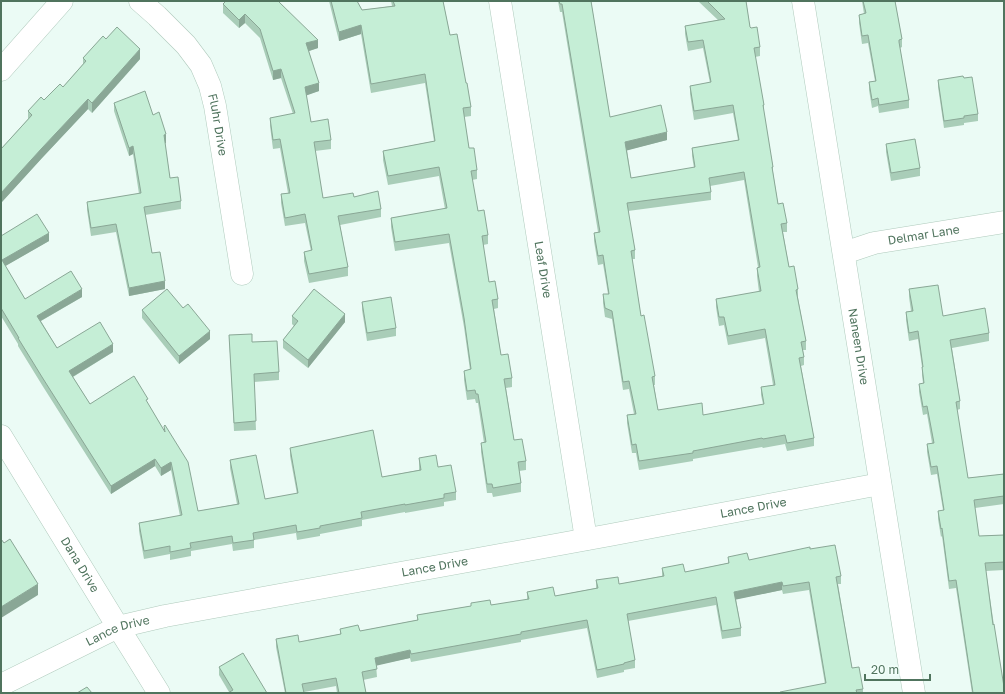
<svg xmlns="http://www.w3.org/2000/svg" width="1005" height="694" font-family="'Golos Text',sans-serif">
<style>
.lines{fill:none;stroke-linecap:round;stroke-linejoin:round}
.street-casing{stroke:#afcabc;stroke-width:23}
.street{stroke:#fff;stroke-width:22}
.wall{fill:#a9cdb8;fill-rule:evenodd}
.shaded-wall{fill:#8aa796}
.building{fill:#c5eed6;stroke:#8aa796;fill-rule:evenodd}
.labels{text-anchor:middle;stroke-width:3;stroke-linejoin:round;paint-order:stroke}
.street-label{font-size:12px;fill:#50745e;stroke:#f1fef9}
</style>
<rect width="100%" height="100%" fill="#ebfbf5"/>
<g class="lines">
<defs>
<g id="street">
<path id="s1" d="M140,1L157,16L186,45L201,65L210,86L215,106L242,274"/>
<path id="s2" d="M500,1L586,539"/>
<path id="s3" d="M803,1L914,693"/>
<polyline points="1,70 62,1"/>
<path id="s4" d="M844,253L874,243L1004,222"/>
<path id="s5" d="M1,436L118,627L133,651L159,693"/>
<path id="s6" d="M1,685L118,627L165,616L610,535L880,484"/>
</g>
</defs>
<use href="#street" class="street-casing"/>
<use href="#street" class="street"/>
</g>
<g class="wall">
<polygon points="225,1 278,1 318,48 309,51 319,91 306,95 311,122 331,140 331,149 315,151 323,198 354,197 381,209 381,217 340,225 348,267 348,276 309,283 304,261 304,252 311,251 305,223 285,226 281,203 281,194 288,193 280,148 273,149 270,126 270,118 293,114 281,78 273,80 260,38 245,23 239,28 223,13 223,4 226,2"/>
<polygon points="329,1 357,1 362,10 392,6 391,1 443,1 450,35 471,107 471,116 464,117 469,148 477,170 477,179 472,180 478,211 488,235 488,244 483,245 489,282 498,299 498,308 494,309 501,355 512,378 512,387 506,388 514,440 526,461 526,470 519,471 521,483 521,492 493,497 492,493 487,493 481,452 481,443 484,443 478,403 476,403 475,399 467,400 464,380 464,371 470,370 464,327 449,243 395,251 391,227 391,218 445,209 439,176 388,185 383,160 383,151 434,141 425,83 371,93 361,34 339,41"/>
<path d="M558,1H591L610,117L667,140L627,150L631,178L694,168L692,156V148L738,140L733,113L694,120L690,94V86L710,83L703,48L688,51L685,34V26L718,20L698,1H746L750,27L760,47V56L755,57L764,105V114L773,167V172L778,204L787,223V232H783L789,267L798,289V298L806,341V350H803L804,357V365L801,366L814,438V446L787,451L785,444L763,448L762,447L693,459V461L639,470L636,453H632L627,423V415L634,414L629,389L623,390L612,319L605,317L603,303V294H608L603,264L598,265L594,241V233L598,232L562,12H560ZM744,180L758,267L757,268V276L759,292L716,299V307L719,326L724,325L728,345L765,338L773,385L761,387V395L763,404L703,415L658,410L654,385H655V376L641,316L632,259H635V250L628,211L711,200V192L710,186Z"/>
<polygon points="862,1 895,1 902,39 902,47 900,48 909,100 909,108 879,113 878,106 872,108 869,90 869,82 875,81 868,43 862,44 859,23 859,15 864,14"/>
<polygon points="106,39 140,59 92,113 88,109 42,158 1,203 1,149 28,119 28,111 44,100 63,87 83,64 83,58"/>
<polygon points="964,78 978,114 978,121 964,123 964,125 944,128 938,87 938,80"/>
<polygon points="114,103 153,115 166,143 165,143 170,178 181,201 181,209 145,215 152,253 165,289 129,296 116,232 91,236 87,210 87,202 139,194 133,154 129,156 114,111"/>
<polygon points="886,144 920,168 920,176 891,181 886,152"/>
<polygon points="1,236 49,241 5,266 25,299 82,297 41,321 57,348 113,352 73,377 90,404 148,404 164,430 164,426 198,511 237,504 230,468 230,460 265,499 297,494 290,456 290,448 382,477 419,470 419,458 438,467 456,492 456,500 444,502 444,506 405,513 405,512 362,520 362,526 320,534 320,536 297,540 296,533 254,540 254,548 233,551 232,544 191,551 191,556 170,560 170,554 144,559 139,531 139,523 180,516 171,470 161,476 155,466 111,494 42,385 18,346 18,344 1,316"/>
<polygon points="909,289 943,316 989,333 989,341 952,348 960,401 960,409 957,410 968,478 1004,474 1004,504 975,508 979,536 1004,535 1004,570 986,571 1004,693 972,693 956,588 949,589 942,536 941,537 938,519 938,511 943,510 937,474 931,475 927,452 927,444 932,443 927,414 923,415 919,392 919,384 923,383 922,375 922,367 918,339 909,341 906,320 906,312 911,311 909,297"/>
<polygon points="362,302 396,328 396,336 367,341 362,310"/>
<polygon points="183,308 210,339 179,364 142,318 142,310"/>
<polygon points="292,316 345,322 308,368 283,348 283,340 294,326 292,324"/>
<polygon points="229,335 252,342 279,372 279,380 254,382 256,430 234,431"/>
<polygon points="810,549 841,576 841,584 838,584 852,668 863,689 863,693 780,693 825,684 809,590 783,594 782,590 736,599 741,628 741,636 722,639 716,605 628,621 635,660 635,668 624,670 624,672 597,678 587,628 521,640 521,642 411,662 410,658 376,665 377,677 363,680 366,693 337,693 336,686 304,692 304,693 285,693 276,647 276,639 299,642 340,634 340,629 360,631 417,620 417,615 471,606 471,603 491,605 527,600 527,592 555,596 596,588 596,580 619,584 662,576 662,568 685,572 728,563 728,557 749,560"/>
<polygon points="219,667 267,693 229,692 219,675"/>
</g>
<g class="shaded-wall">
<polygon points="245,14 245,23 239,28 239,20"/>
<polygon points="361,25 361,34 339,41 339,32"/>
<polygon points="318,40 318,48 306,52 306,43"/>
<polygon points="140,49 140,59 92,113 92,103"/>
<polygon points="281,69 281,78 273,80 273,71"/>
<polygon points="319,83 319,91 305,96 305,87"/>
<polygon points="88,99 88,109 42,158 1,203 1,193 42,148"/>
<polygon points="667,132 667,140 625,151 625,142"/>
<polygon points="166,134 166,143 164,144 164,135"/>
<polygon points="133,146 133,154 129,156 129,148"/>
<polygon points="49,233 49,241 2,268 2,260"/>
<polygon points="165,281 165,289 129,296 129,288"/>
<polygon points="82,289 82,297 37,323 37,316"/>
<polygon points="345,314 345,322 308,368 308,360"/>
<polygon points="210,331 210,339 179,364 179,356"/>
<polygon points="113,344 113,352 69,379 69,371"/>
<polygon points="155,459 155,466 111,494 111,486"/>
<polygon points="171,462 171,470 161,476 161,468"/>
<polygon points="782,582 782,590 734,600 734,592"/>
<polygon points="38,584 38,595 1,618 1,607"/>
<polygon points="410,650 410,658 375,666 375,658"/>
</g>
<g class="building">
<polygon points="226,1 278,1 318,40 306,43 319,83 305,87 311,122 328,119 331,140 314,142 323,198 353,193 354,197 378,191 381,209 338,216 348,267 309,274 304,252 312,250 305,214 285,218 281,194 290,193 280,139 273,140 270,118 295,113 281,69 273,71 260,29 245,14 239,20 223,4"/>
<polygon points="331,1 357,1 362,10 395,6 393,1 443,1 450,35 457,34 466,83 467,83 471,107 463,108 469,148 474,148 477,170 471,171 478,211 484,210 488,235 482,236 489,282 495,281 498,299 492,300 501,355 508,354 512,378 504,379 514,440 522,439 526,461 518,462 521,483 493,488 492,484 487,484 481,443 486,442 478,394 476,394 475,390 467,391 464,371 471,369 464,318 449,234 395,242 391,218 447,208 439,167 388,176 383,151 435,141 425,74 371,84 361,25 339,32"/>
<path d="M559,1H591L610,117L661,105L667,132L625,142L631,178L695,167L692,148L739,140L733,105L694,111L690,86L711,82L703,40L688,42L685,26L725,19L707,1H746L750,27L751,28L757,27L760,47L754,48L764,105H763L773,167H772L778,204L783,203L787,223L781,224L789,267L794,266L798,289L796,290L806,341L801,342L804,357L799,358L814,438L787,443L785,435L763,439L762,438L693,451V453L639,461L636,444L632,445L627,415L636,414L629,381L623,382L612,311L605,308L603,294H609L603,255L598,256L594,233L600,232L562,4H560ZM744,172L760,267L757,268L761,291L716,299L719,317H724L728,336L765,329L775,385L761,387L764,404L703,415L702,403L658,410L652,377L655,376L644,315L641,316L631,251L635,250L627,203L711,192L709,178Z"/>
<polygon points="863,1 895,1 902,39 899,40 899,42 909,100 879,105 878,98 872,100 869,82 876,81 868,35 862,36 859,15 866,13"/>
<polygon points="117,27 140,49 92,103 88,99 42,148 1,193 1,149 32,115 28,111 41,97 44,100 60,84 63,87 86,61 83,58 103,36 106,39"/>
<polygon points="963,76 964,78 972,77 978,114 964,116 964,118 944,121 938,80"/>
<polygon points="145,91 153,115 159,112 166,134 164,135 170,178 178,177 181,201 144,207 152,253 160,252 165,281 129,288 116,224 91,228 87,202 141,193 133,146 129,148 114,103"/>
<polygon points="915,139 920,168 891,173 886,144"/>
<polygon points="37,214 49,233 2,260 25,299 71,271 82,289 37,316 57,348 100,322 113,344 69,371 90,404 134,376 148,399 146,400 165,432 164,426 165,425 188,462 198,511 239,504 230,460 256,455 265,499 298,493 290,448 373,430 382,477 421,470 419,458 436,455 438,467 451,465 456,492 444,494 444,498 405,505 405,504 361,512 362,518 320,526 320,528 297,532 296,525 253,533 254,540 233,543 232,536 190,543 191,548 170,552 170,546 144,551 139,523 182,515 171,462 161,468 155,459 111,486 42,377 18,338 19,338 1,308 1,236"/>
<polygon points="938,285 943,316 985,308 989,333 950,340 960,401 956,402 968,478 1004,474 1004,496 974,500 979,536 1004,535 1004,562 985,563 993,625 994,624 1004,687 1004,693 973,693 956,580 949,581 942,528 941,529 938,511 944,510 937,466 931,467 927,444 934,443 927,406 923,407 919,384 924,383 922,367 923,367 918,331 909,333 906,312 913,311 909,289"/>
<polygon points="167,289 183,308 188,304 210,331 179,356 142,310"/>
<polygon points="314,289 345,314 308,360 283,340 298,321 292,316"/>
<polygon points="391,297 396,328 367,333 362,302"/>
<polygon points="252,334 252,342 277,341 279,372 254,374 256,421 234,423 229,335"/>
<polygon points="1,539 4,543 10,539 38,584 1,607"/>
<polygon points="835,545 841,576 836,577 852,668 859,667 863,689 856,690 857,693 780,693 780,692 826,683 809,582 783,586 782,582 734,592 741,628 722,631 716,597 627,614 635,660 624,663 624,664 597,670 587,620 521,632 521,634 411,654 410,650 375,658 377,669 362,672 366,693 339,693 336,678 302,684 304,693 286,693 276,639 298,635 299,642 341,634 340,629 358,625 360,631 418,620 417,615 471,606 471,603 490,600 491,605 529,599 527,592 553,587 555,596 598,588 596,580 618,577 619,584 664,576 662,568 683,564 685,572 729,563 728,557 747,553 749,560 810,547 810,549"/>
<polygon points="243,653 267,693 228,693 233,690 219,667"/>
<polygon points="87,687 92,693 77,693"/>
</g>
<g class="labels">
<g class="street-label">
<text dy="4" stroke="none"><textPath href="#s1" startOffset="151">Fluhr Drive</textPath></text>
<text dy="4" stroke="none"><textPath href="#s4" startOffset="82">Delmar Lane</textPath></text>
<text dy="4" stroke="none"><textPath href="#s2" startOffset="272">Leaf Drive</textPath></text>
<text dy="4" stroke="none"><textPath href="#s3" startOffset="350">Naneen Drive</textPath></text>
<text dy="4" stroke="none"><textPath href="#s6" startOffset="777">Lance Drive</textPath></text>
<text dy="4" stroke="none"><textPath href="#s5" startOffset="151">Dana Drive</textPath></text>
<text dy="4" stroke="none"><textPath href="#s6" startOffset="453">Lance Drive</textPath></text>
<text dy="4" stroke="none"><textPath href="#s6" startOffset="129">Lance Drive</textPath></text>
</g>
</g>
<rect width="1005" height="694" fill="none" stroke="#50745e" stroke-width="4"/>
<path d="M865 674v6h65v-6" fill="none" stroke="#50745e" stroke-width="2"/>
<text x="871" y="674" font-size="12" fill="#50745e" stroke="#f1fef9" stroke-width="3" paint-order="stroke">20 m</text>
</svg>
